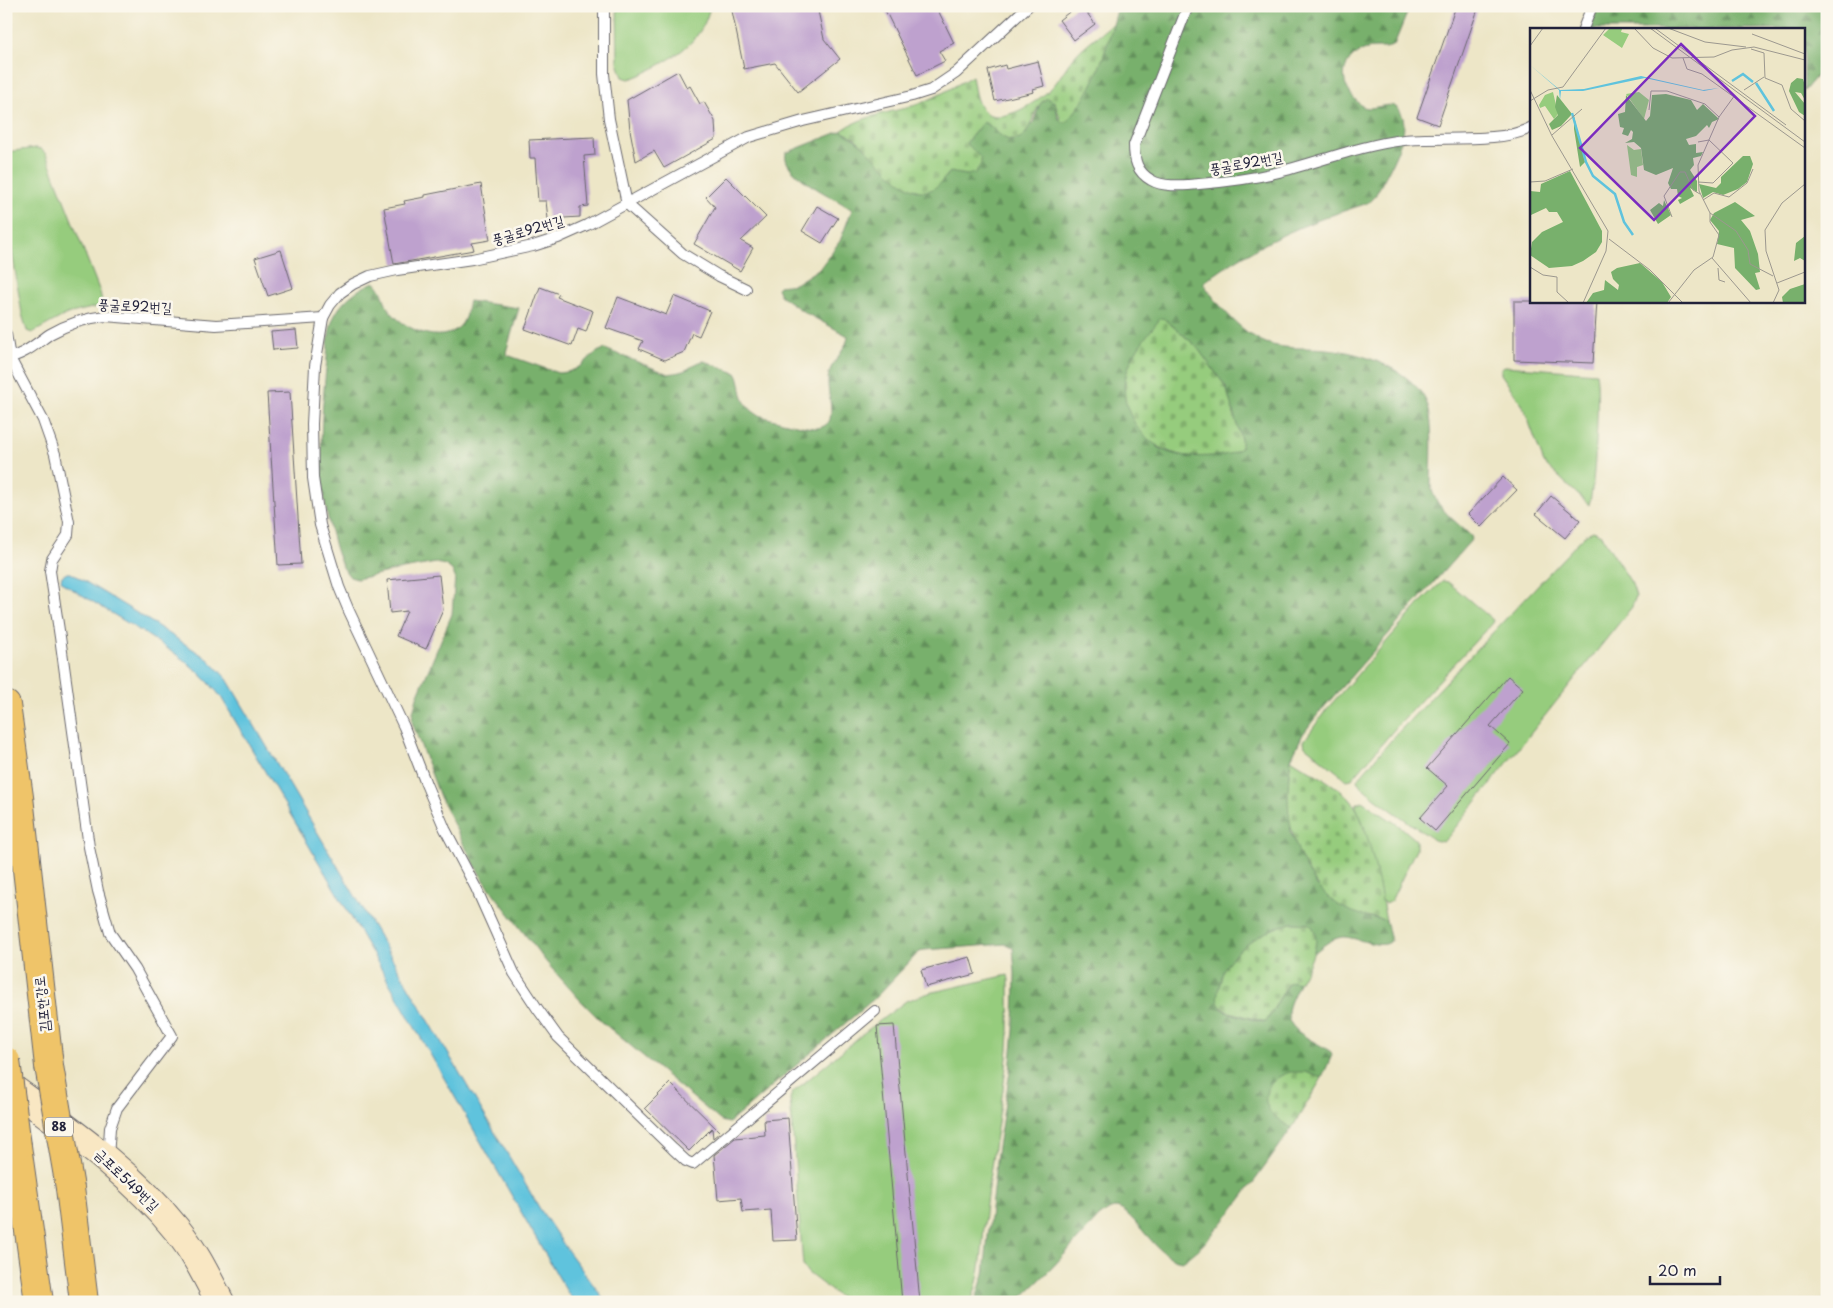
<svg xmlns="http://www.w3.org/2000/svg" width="1833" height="1308" font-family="'Playpen Sans','Poor Story',sans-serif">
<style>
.green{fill:#96cc7d;stroke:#5c775c}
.forest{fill:url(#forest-firs);stroke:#4d6954;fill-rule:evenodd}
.cemetery{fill:url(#cemetery-stones);stroke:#5c775c}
.water{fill:#5fc3dd;stroke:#40728c}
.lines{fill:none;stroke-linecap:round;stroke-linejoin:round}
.stream{stroke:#5fc3dd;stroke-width:7}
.building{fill:#bea1ce}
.lane-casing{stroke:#69676c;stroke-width:12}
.secondary-casing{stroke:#69676c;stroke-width:30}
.highway-casing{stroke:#69676c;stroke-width:30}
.lane{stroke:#fff;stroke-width:10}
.secondary{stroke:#f9e7c3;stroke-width:28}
.highway{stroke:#efc469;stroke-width:28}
.highway-bridge-casing{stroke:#69676c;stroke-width:30;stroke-linecap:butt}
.highway-bridge{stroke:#efc469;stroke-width:28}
.labels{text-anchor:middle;stroke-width:5;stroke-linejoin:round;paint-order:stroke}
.shield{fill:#fbf7ec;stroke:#636270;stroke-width:1}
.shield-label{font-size:12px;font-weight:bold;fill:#22223b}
.street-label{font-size:14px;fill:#22223b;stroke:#fbf7ec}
.inset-river{fill:none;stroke:#5fc3dd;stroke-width:2.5}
.inset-road{fill:none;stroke:#9c988f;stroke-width:1}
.view{fill:#7b2cbf;fill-opacity:0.15;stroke:#7b2cbf;stroke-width:2.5}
.inset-edge{fill:none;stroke:#22223b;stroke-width:2.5}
</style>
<defs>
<pattern id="forest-firs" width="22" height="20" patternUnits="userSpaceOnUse" patternTransform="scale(1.25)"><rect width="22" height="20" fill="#78b06c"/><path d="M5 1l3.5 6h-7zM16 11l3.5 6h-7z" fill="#628f5a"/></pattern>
<pattern id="cemetery-stones" width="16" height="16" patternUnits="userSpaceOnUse" patternTransform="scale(1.25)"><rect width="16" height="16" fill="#96cc7d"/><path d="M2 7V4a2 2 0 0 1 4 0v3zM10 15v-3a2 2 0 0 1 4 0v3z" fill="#81af6d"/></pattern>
</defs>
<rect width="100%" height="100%" fill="#fbf7ec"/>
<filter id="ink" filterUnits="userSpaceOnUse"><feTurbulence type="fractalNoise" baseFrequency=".02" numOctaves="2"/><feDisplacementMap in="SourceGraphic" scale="10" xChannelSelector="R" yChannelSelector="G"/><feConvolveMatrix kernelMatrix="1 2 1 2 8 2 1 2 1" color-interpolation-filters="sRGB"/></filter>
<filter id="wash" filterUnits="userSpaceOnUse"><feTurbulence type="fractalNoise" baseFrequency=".0096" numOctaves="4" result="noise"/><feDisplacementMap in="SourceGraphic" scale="20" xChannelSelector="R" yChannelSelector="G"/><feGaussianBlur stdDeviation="1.12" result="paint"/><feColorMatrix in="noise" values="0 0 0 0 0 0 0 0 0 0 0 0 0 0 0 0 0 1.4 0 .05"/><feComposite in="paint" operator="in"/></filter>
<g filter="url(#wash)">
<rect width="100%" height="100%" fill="#ede6c7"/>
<g class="green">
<path d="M617,6H710C704,38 680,54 654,68C646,72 638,77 629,79L623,77L618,63Z"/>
<polygon points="36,148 41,149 46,154 100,292 102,301 100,306 67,314 32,333 27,331 22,314 6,213 6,152"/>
<path d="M1505,366L1596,373C1600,390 1595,488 1589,505L1544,463L1523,406L1501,374V368Z"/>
<path d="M1593,531L1601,535L1632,584L1636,596L1632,607L1447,838L1442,842L1434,840C1422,831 1358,789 1357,780L1393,738L1585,535Z"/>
<polygon points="1443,581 1448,582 1493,620 1492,623 1398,725 1352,779 1347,780 1305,746 1304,741 1326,710 1424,599"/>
<polygon points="1362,801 1401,827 1416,840 1416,849 1391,901 1385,904 1381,899 1363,823 1356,807 1356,804"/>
<path d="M1008,975L1009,980C1009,1003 1010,1026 1008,1049C1003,1101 992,1152 986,1204C982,1239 984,1268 971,1302H846L808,1273L803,1266L791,1110L790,1099L792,1093L865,1032L906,1001L929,993Z"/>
</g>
<g class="forest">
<path d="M1116,6H1410L1394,45C1383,52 1369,43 1355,55C1340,67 1342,85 1354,98C1356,100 1359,105 1362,106C1374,114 1396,93 1403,118C1409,138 1384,179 1375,196L1369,202L1362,205C1302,224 1254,245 1203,283C1219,306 1240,332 1266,343C1285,350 1307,347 1327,349C1361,352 1416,370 1428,406C1434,428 1431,463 1431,486C1435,508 1456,521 1471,536L1472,539L1318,714L1303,734L1291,759L1289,776L1291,833L1306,866L1317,886L1345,908L1373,918L1386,920L1391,941C1382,951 1355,936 1342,937C1330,939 1323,946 1314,953L1315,943L1310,924L1293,923L1274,928L1252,942L1233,956L1221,1008L1226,1012L1263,1022L1268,1019L1288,983L1293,981L1299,983C1296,991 1288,1004 1288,1013C1288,1033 1318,1042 1331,1052L1332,1055L1322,1078L1305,1072L1273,1114L1292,1128C1273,1155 1207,1252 1182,1261C1155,1258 1134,1210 1116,1208C1109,1208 1105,1213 1099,1217L1050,1270L1017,1302H975L984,1274L997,1153L1010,1071L1014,1030L1015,973L1013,948L1006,944L924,950L918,953L876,997L729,1123L721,1121L601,1021L580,1000L547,963L494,894L481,876L463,843L440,797L412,722L413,712L417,697L452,614L455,577L452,570L445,565L436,563L397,570L357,579L350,577C341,567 336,552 333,539C317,483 320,426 326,369C328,353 327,334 333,319C341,301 357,289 374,282C383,288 383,300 389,309C401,328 441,347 460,326C466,320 467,309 469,301L519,308L506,352L507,355L558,373C586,372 587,353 605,349L668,374C675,373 682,372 688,369C694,365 697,362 704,361L736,373C743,383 739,396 747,405C750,409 754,413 759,415C768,419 809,429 818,428C823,427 829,424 830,419C834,407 825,389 829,373C832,362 848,347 848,336L804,312L780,295L777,288L779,286L795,284L820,268L840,241L852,210C839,199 780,175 786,153L841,131C871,145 886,177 917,191L944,179L950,172L967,175L977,154L966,143L983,122C995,127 1000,140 1014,141L1033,123L1040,104L1047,98L1055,102L1058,118L1066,122C1092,94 1108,46 1117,10ZM1166,320L1196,346L1226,387L1241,440L1237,451C1217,458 1176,460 1158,447C1151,441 1142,423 1137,415C1128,402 1122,396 1125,380C1128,358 1152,337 1166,320Z"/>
<polygon points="1598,6 1827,6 1827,64 1804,91 1804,29 1590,29"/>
</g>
<g class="cemetery">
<path d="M1113,23C1104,58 1092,95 1066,122H1061L1055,102L1047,98C1032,106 1034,129 1020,139C1001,145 997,127 983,122L966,143L981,158V164L975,173L967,175L950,172C944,178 940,185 933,189C908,202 875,155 858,141C853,136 847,134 841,131C863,114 895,113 921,103C939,96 955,86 972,76C974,86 975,101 982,109C998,130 1043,99 1055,84C1062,75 1067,64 1075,56C1086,43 1101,34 1113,23Z"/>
<path d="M1163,318L1196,346L1226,387L1241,440V447C1234,455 1223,455 1213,456C1198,457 1182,457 1168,451C1141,441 1121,410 1125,382C1128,357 1145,338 1160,319Z"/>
<path d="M1291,759C1309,771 1334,783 1349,798C1368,817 1380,892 1386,920C1368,917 1350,913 1335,903C1323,894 1316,883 1308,871C1287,834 1285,801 1291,759Z"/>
<path d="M1293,923L1310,924C1325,939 1307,969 1299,983L1293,981L1288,983L1266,1022L1226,1011C1217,1005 1216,998 1219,988C1221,981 1222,972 1226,966C1238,946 1271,926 1293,923Z"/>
<path d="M1291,1072H1305L1322,1078L1292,1128C1285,1124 1278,1120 1272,1114C1257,1095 1271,1077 1291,1072Z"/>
</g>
<path class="water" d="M67,573H71L145,618L208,659L227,679L540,1209L568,1251L606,1302H574L566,1290L357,927L221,697C196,665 173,652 139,630C114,615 89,599 64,584L61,580L62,576Z"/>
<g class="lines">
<polyline class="stream" points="1826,1302 1827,1300"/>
</g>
<g id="blocks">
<g class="building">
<polygon points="731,6 817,6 824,39 840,59 798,92 775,63 744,69"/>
<polygon points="883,6 936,6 954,43 939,51 945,61 917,75"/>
<polygon points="1077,6 1082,6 1095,24 1074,40 1059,20"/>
<polygon points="1456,6 1479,6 1438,125 1417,117"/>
<polygon points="1038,61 1044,86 1033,89 1034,92 995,101 988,70 1005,65 1006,69"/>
<polygon points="678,71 687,88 690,86 700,104 704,102 715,121 716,139 664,168 654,151 636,161 630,130 627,100"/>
<polygon points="594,137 595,155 584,156 588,206 580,207 580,217 548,219 546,201 538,201 535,158 530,158 529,140"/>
<polygon points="726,177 766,217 741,241 753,248 740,271 694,244 715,207 706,197"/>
<polygon points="481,184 490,240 472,243 474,250 394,264 384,208 405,204 404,201 425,197 425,195"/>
<polygon points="817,206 838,218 822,243 802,231"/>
<polygon points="281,250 293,288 268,296 255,258"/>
<polygon points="540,287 559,294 557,297 593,311 586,332 578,329 572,346 525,329"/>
<polygon points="674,296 710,311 699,336 692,333 684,352 665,360 639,349 643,341 606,328 618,297 666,315"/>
<polygon points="1514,301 1597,301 1593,363 1514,360"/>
<polygon points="296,330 298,348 273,350 271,332"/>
<polygon points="290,392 301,564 278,565 267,393"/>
<polygon points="1503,477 1517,490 1481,527 1468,514"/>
<polygon points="1551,496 1580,520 1565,538 1536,514"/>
<polygon points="439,575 443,610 426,649 396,636 407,611 390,613 387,580"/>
<polygon points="1508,676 1523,689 1490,726 1510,744 1435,831 1420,818 1448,786 1427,768"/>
<polygon points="970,957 975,974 926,987 921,970"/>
<polygon points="894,1025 920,1302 902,1302 877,1026"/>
<polygon points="670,1083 720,1132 713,1138 712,1128 689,1151 645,1108"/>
<polygon points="788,1118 797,1240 773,1241 771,1210 743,1212 741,1198 718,1200 714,1155 735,1138 765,1135 764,1120"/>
</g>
</g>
</g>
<g filter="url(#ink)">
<use href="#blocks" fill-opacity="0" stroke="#69676c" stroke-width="1"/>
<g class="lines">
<defs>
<g id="lane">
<polyline points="604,6 604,74 609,119 627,204 683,254 719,276 746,289"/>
<path d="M1188,6L1134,145C1134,160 1137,172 1151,180C1164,188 1185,185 1199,184C1225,182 1250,179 1275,173C1317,163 1360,145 1404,140C1439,136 1502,144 1532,127"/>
<polyline points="1583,29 1592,6"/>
<polyline points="323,318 315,366 312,424 313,478 320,525 339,587 349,611 404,727 426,784 445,829 476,888 514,973 537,1008 558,1037 673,1149 686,1161 693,1164 875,1011"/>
<polyline points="6,334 10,358 43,420 55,454 69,522 68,535 52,559 50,571 60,637 89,847 98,891 110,933 135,969 172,1036 117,1108 110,1128 108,1158"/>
<path d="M6,358C23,356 37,343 50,334C68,324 85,318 105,316L216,325L323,318L330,305L340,293L353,284L370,276L397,270L472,259L533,246L558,238L587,225L749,137L803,121L912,96L931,90L956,73L1028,6"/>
</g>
<path id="secondary" d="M6,1084C66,1128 130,1171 177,1230C195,1252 207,1277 220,1302"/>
<g id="highway">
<polyline points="6,705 19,797 49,1066"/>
<polyline points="17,1146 39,1302"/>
<polyline points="70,1188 84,1302"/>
</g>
</defs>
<use href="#lane" class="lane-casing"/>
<use href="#secondary" class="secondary-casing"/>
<use href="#highway" class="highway-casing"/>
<use href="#lane" class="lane"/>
<use href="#secondary" class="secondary"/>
<use href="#highway" class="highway"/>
<defs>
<g id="highway-bridge">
<polyline points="6,1061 17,1146"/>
<polyline points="49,1066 70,1188"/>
</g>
</defs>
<use href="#highway-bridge" class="highway-bridge-casing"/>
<use href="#highway-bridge" class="highway-bridge"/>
</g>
</g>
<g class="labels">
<rect class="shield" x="45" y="1117.5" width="28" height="19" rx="4"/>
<g class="shield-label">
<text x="59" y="1131">88</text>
</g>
<g class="street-label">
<text transform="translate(1246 163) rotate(-10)" y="5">풍굴로92번길</text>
<text transform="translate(528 230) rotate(-16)" y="5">풍굴로92번길</text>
<text transform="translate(135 306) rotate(3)" y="5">풍굴로92번길</text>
<text transform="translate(42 1004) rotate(-96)" y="5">김포한강로</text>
<text transform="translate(127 1180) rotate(44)" y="5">금포로549번길</text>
</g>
</g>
<g transform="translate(1530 28)">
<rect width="275" height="275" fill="#ede6c7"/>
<path d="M80,0L92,1L91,4L99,6L92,20L73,7ZM23,64L28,86L24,91L15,78L10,80L9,77L15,67ZM109,64L119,72L114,91L96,66ZM97,117L104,122L111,121L113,137L107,139V149L101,147Z" fill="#96cc7d"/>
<path d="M267,50L273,51L275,58V72L271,65L265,64L275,76V88L269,84L259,63L261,55ZM136,66L161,72L167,82L173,76L189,91L182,94L179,100L177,97L166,108L156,111L159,117L166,116V125L173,124L171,128L163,130L164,137L160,142L167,153V164L160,160L164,168L150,176L148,172L152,170L148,168L147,161H141L138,155L143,140L126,147L114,142L111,120L104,114L95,115L102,111L103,104L101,102L98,108L92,106L94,100L90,99L88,86L95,84L96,67L116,93L120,88L122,67ZM27,67L42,86L31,98L22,102L19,96L28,87L25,79ZM44,88L55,134L50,139L44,101ZM213,128H220L223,136L217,154L208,161L193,167L183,164L173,170L169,156L186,160L191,155V149ZM40,143L72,203V214L66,224L53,233L42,238L19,240L0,227L2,214L12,204L33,194L27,184H19L16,180L1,187L0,195V163L10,164L11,156ZM134,172L141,187L128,196L120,182L129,175L133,178ZM205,174L225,188L211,192L220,203L228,226L230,244L225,245L230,261L226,262L205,240L204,220L187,216L189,203L180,192L184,185ZM275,208V233L270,230L264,233L266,215ZM110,235L132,254L141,269L137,275H56L63,265L74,262L75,252L88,262L89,257L83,251L81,244L87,240ZM275,256V275H253L252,269L260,261Z" fill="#78b06c"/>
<path d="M0,37L30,62L54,61L111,48L173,62L189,60L174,63L115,50L53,63H31L30,72L43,86L30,72L29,62Z" fill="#5fc3dd"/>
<path class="inset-river" d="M202,53L213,46L223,54M226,55L244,83M42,85L56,134L63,148L85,166L94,194L103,207"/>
<path class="inset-road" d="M104,0L123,20L142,30L184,29L202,22L224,19L275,32M120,0L275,114M138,0L175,14L216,19M126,1L256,97M222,6L275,26M0,18L13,0M221,21L234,25L235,50L252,57L261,81L275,93M153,30L157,41L172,46L275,120M0,62L22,108L78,203L76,223L53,275M214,62L234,49M0,73L18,62L33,59L76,0M119,82L121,63H137L175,76L189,89M22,107L52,81M168,114L179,112L203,135L183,155L168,154M0,154L15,153L43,141M173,172L184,165L199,169L217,155L223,141M180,185L206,203L218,222L220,236L243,248M142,189L134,168L150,144H155L163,162L170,166M79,211L120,242L153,275M182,230L221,275M0,239L13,247L27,249V264L39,275M188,240L189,252L195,254M247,255L275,244M138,275L164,242L183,229L189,207L180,194V185L169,163L168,137L189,89L205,67M243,275L249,262L236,223L235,202L252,175L275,156"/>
<path class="view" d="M151,16L225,88L124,192L50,120Z"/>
<rect width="275" height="275" class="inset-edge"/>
</g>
<rect width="1833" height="1308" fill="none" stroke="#fbf7ec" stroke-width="25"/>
<path d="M1650 1276v8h70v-8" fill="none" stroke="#22223b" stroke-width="2.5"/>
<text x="1658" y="1276" font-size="15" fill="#22223b" stroke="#fbf7ec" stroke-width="4" paint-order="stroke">20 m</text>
</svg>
